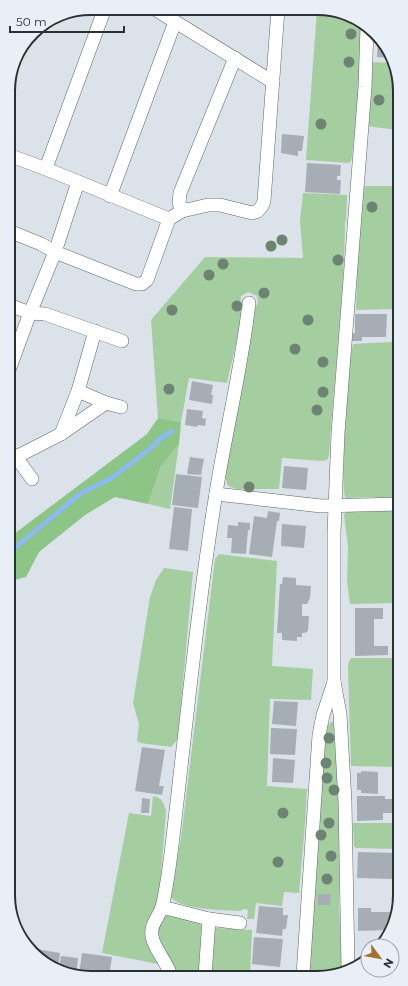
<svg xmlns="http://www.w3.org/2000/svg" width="408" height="986" font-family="Montserrat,sans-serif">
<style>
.green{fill:#a4ce9f}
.forest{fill:#8dc586}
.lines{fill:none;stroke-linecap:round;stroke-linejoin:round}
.stream{stroke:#8bb9f9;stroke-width:4.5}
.building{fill:#a7adb5}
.minor-casing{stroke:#61676e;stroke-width:14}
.minor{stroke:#fff;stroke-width:13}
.tree{fill:#6c8471}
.rim{fill:none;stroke:#2d3033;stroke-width:2}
</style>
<rect width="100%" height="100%" fill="#dbe2e9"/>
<g class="green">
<polygon points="317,10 334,10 361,24 358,104 352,156 351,161 349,163 306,160"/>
<polygon points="372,62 394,63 397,69 397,130 367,126"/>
<polygon points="363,186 398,186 398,309 356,310 358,244"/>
<path d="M303,193L347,195L346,220L345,223C344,301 334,378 329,456L327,460L322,461L282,458L279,489H237L230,487L227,484L225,474L253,316L258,301L257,296L248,292L241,296C240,303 242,309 241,315C238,338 232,361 227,383L189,378L181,422L158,418L151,320L205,257L303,258L300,221Z"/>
<path d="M392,342L393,371H398L399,499L371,497L346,498C339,490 349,378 350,359L353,344Z"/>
<polygon points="179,444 170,509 148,504 161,466"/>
<polygon points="399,508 399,603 350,604 347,581 348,547 344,515 347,511"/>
<path d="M219,554L277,561L272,666L313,669L311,700L270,699L267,786L307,789L305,824L299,893L284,892L282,906L256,903L254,919H247L248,911L246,909H244L240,911C224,910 178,910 170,896L181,838L215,559Z"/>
<polygon points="164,568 193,572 178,736 177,740 171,747 140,743 137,741 139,724 133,703 150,597 156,580"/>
<polygon points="351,658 399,658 399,713 393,713 393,742 399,743 399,767 351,766 348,667 349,661"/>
<polygon points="332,721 335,726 339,803 339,901 342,973 339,975 308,975 324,745 327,726"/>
<path d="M153,796C162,797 164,804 166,811L160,887L156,907L149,923L163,965L102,953L129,813L151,816Z"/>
<polygon points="353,823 396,823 397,849 356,848 354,846"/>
<path d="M168,915C176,917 188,917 196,920C209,925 201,963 200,976H174L159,943L157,928L162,918Z"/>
<polygon points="215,928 252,930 250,976 211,976"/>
</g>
<polygon class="forest" points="158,418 181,422 179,444 161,466 148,504 115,497 85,515 39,552 26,577 10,581 10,537 147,434"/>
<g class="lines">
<polyline class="stream" points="10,552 81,493 112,478 152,447 161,438 172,431"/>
</g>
<g class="building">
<polygon points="378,36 392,61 387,61 387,58 377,57"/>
<polygon points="282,134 304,136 302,151 298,151 298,156 281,153"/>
<polygon points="307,163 341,165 340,176 337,176 337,180 341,180 340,194 305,192"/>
<polygon points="395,311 398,311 398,337 394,337"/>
<polygon points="355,314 387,314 386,337 362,337 362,341 352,341 353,333 355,333"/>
<polygon points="397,340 398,340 398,368 396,368"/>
<polygon points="192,381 213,385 211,395 213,395 212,404 189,400"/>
<polygon points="187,409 203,411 202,418 206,419 205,426 198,425 197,427 185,425"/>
<polygon points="190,457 204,459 201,475 187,474"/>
<polygon points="284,466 308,468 306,490 282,488"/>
<polygon points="176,474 202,477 198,508 172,505"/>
<polygon points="174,507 192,509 188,551 169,549"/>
<polygon points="268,511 280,513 279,521 277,521 272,557 249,554 254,516 267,518"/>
<polygon points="238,522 250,523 250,530 248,530 246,554 231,553 232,538 227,538 228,525 238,526"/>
<polygon points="282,524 306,526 304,548 281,546"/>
<polygon points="283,577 296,578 296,585 311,586 310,598 307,604 302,604 302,616 309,616 308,631 305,633 302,633 302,637 297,637 297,641 282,640 282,633 277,633 280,584 282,584"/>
<polygon points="355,608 383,608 383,619 374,619 374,646 388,646 388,655 355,656"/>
<polygon points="274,701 298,702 296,726 272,724"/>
<polygon points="271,728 297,729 295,755 270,754"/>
<polygon points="142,747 165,750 159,786 164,786 162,795 135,791"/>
<polygon points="273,758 295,760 293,783 272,782"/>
<polygon points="361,771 378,772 378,794 361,793 361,790 357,790 357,773 361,773"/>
<polygon points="397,773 399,773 400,794 397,794"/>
<polygon points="357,796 385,796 385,799 394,799 395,813 383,813 383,820 357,821"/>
<polygon points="142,798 150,799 149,813 141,813"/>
<polygon points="358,852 396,853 395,879 357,878"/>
<polygon points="318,894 331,894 330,905 318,905"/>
<polygon points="259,906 283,908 283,915 288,915 286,929 283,929 282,936 256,933"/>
<polygon points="358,908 371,908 371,912 392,912 392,920 388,930 358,931"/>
<polygon points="254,937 283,939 280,967 252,964"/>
<polygon points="36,949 60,953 58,967 35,956"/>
<polygon points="82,953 112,957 109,976 79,975"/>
<polygon points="61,956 78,958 76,976 59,968"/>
</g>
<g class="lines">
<defs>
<g id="minor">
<polyline points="153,8 273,82"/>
<path d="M8,155C63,174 116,198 169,219"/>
<polyline points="46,168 105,8"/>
<polyline points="110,196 175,22"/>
<polyline points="182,211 179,203 180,193 235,58"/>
<polyline points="9,231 41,244 55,252 136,284 142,284 147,280 169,219 182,211 208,205 220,205 252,213 258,211 262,206 264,201 278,9"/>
<polyline points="9,305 30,313 45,314 122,341"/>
<polyline points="9,370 30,313 55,252 78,182"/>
<polyline points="78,391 106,403 121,407"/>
<polyline points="61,434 78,391 95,331"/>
<polyline points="9,452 16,457 32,479"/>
<polyline points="16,457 61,434 106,403"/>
<polyline points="216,494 321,506 399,504"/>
<polyline points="334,682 340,714 345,802 348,969"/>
<polyline points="162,907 209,919 240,923"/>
<polyline points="303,975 319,735 323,715 334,682 334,533 338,433 365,87 367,27"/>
<path d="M171,976C167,961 153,948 152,936C150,924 159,917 162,907C168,883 171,854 174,828C187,717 198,604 216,493C226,430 242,366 249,303"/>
<polyline points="205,976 209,919"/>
</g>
</defs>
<use href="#minor" class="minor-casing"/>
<use href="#minor" class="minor"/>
</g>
<g class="tree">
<circle cx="351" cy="34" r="5.5"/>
<circle cx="349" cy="62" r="5.5"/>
<circle cx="379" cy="100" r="5.5"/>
<circle cx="321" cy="124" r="5.5"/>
<circle cx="372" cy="207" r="5.5"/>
<circle cx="282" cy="240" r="5.5"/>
<circle cx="271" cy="246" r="5.5"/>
<circle cx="338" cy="260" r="5.5"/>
<circle cx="223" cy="264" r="5.5"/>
<circle cx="209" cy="275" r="5.5"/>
<circle cx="264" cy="293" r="5.5"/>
<circle cx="237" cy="306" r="5.5"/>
<circle cx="172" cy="310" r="5.5"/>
<circle cx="308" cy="320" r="5.5"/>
<circle cx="295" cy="349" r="5.5"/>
<circle cx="323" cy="362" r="5.5"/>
<circle cx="169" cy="389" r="5.5"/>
<circle cx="323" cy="392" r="5.5"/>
<circle cx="317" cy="410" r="5.5"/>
<circle cx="249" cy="487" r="5.5"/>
<circle cx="329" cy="738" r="5.5"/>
<circle cx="326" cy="763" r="5.5"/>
<circle cx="327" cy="778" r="5.5"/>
<circle cx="334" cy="790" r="5.5"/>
<circle cx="283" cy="813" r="5.5"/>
<circle cx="329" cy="823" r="5.5"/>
<circle cx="321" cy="835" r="5.5"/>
<circle cx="331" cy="856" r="5.5"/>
<circle cx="278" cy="862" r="5.5"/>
<circle cx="327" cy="879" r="5.5"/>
</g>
<path d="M0 0H408V986H0ZM91 15H317A76 76 0 0 1 393 91V895A76 76 0 0 1 317 971H91A76 76 0 0 1 15 895V91A76 76 0 0 1 91 15Z" fill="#e8eff7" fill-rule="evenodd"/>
<path class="rim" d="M91 15H317A76 76 0 0 1 393 91V895A76 76 0 0 1 317 971H91A76 76 0 0 1 15 895V91A76 76 0 0 1 91 15Z"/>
<g transform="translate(380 958) rotate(122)"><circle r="19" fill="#e8eff7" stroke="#9da3a9"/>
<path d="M0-3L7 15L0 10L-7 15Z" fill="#a6702b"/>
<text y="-6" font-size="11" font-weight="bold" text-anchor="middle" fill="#2d3033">N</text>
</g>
<path d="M10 26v6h114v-6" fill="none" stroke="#2d3033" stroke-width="2"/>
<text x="16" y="26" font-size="12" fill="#2d3033" stroke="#e8eff7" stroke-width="3" paint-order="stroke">50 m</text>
</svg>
